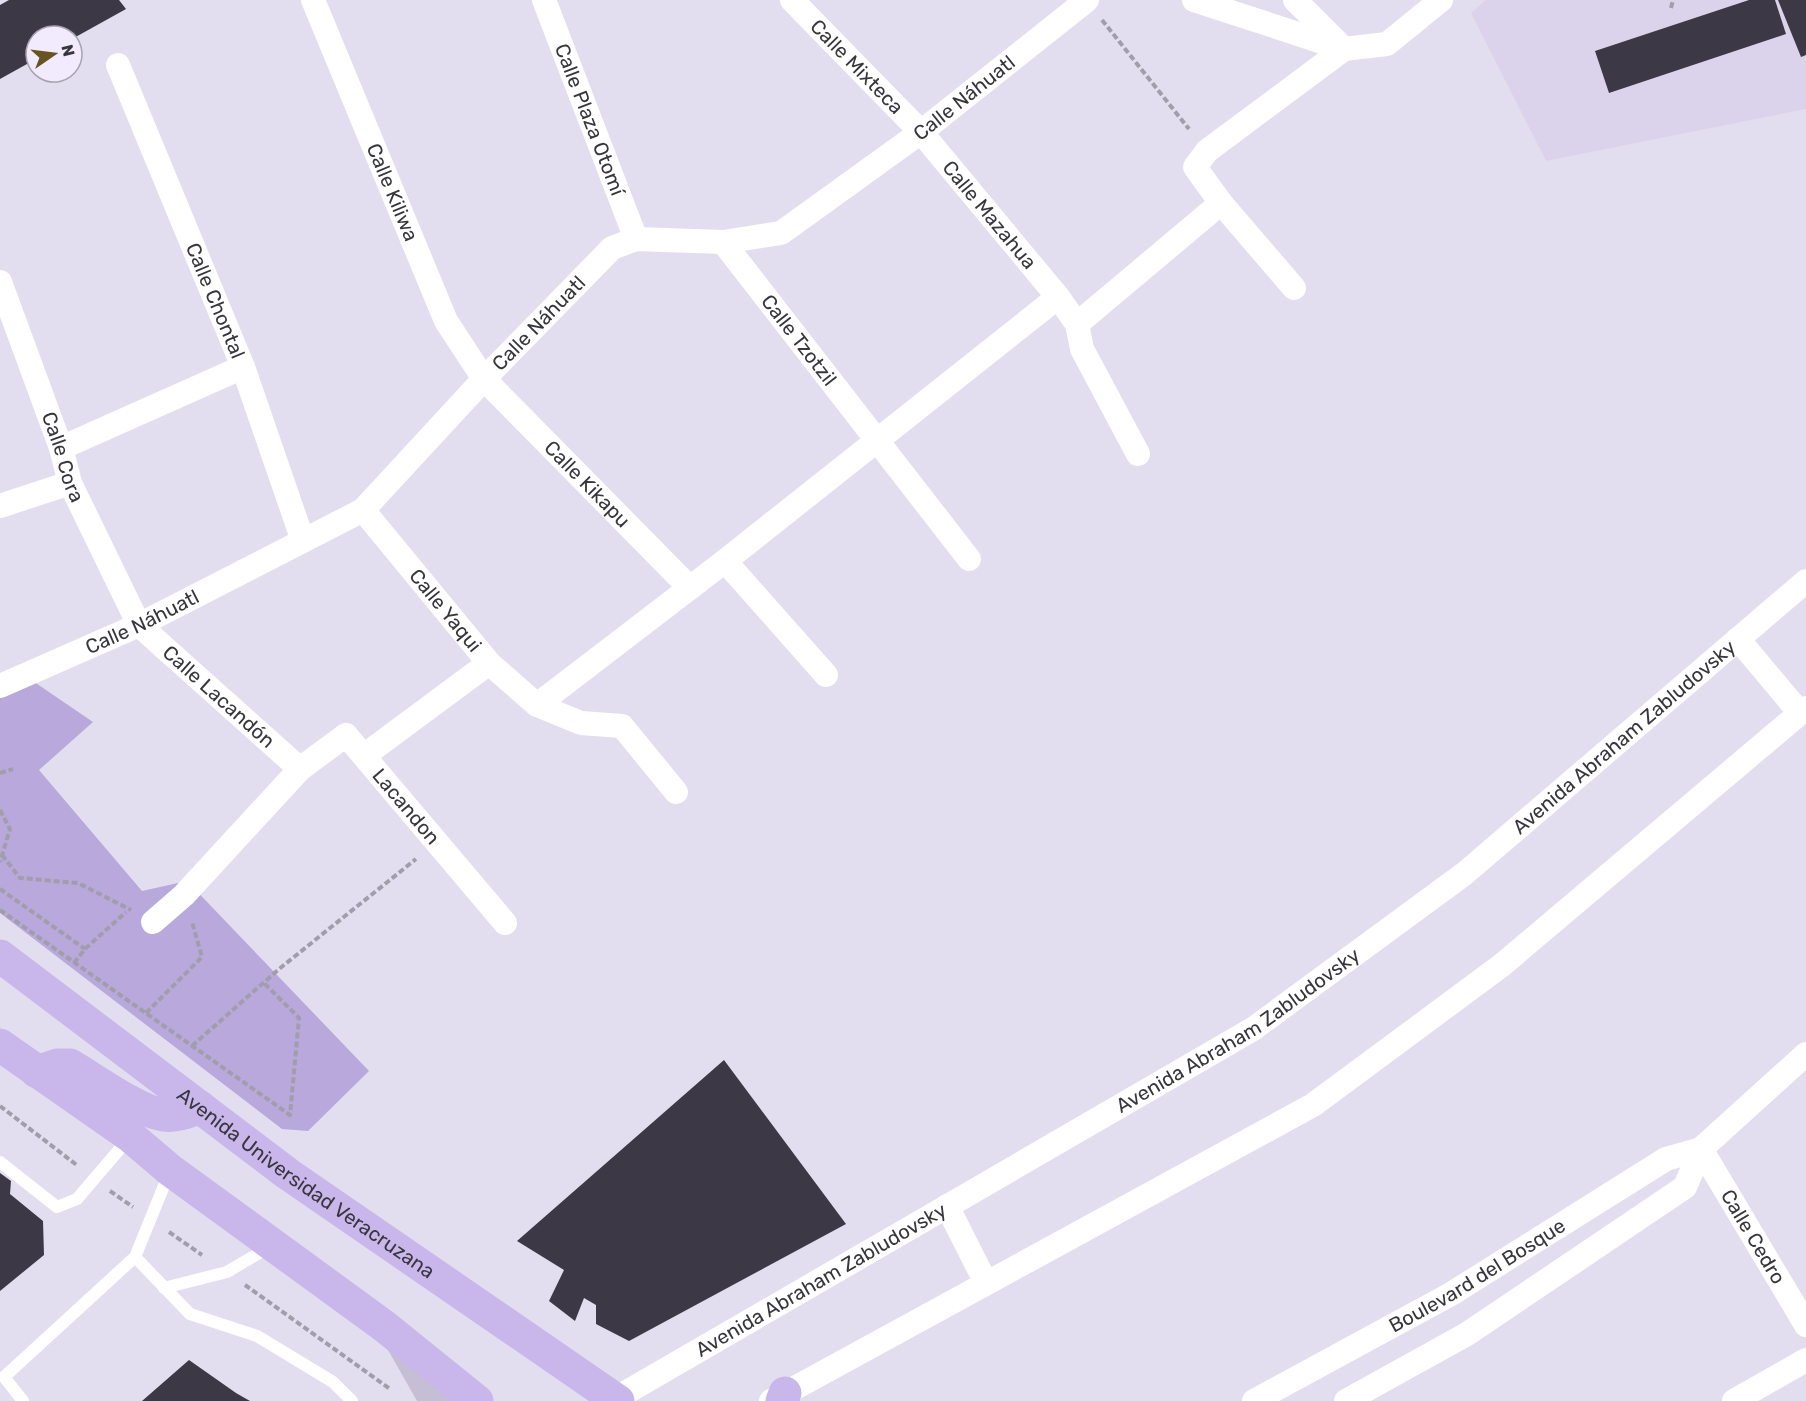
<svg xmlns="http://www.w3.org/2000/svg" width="1806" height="1401" font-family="Rubik,sans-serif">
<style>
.built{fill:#dbd3eb}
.green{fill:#b9a8db}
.building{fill:#3d3846}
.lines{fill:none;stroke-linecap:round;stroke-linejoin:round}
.path{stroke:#a19daa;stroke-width:4;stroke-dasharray:6 3;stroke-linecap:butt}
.service{stroke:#fff;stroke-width:12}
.minor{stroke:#fff;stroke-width:24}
.secondary{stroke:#c6bed5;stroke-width:33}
.primary{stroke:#c9b6eb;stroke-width:33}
.labels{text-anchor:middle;stroke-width:6;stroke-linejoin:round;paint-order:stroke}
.street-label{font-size:20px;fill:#38363c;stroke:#f1ebfd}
</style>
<rect width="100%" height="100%" fill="#e3deef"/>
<polygon class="built" points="1486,0 1806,0 1806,109 1546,161 1471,13"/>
<polygon class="green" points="21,673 93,722 39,770 142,891 187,881 369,1071 308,1131 282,1129 0,913 0,680"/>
<g class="building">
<polygon points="9,0 119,0 126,9 72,39 72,36 36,36 36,59 0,79 0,5"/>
<polygon points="1749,0 1775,0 1786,34 1609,93 1595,51"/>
<polygon points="1778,0 1806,0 1806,55 1801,57"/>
<polygon points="724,1060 846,1224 629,1341 596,1324 596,1305 584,1298 575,1321 549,1301 564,1270 517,1241"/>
<polygon points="0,1173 11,1181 10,1194 43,1221 44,1255 0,1291"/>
<polygon points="189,1360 236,1393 250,1401 142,1401"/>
</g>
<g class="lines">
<g class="path">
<polyline points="1671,8 1673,0"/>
<polyline points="1102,20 1189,129"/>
<polyline points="0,773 13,769"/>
<polyline points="0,810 10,829 0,862"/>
<polyline points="2,855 20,878 78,883 131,910"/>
<polyline points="0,889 85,949"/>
<polyline points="0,910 290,1115 299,1018 264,983"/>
<polyline points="74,963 85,949 126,912"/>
<polyline points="146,1013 202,957 192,922"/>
<polyline points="192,1046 279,969 416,859"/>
<polyline points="0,1106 78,1166"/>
<polyline points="110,1191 133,1207"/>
<polyline points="169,1232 202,1255"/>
<polyline points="245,1285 390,1389"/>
</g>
<g class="service">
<polyline points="0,1162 57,1207 77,1199 130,1137"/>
<polyline points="135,1257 190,1314 257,1336 333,1382 352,1401"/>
<polyline points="164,1288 227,1272 271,1246"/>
<polyline points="23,1401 4,1377 135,1257 170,1171"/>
</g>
<g class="minor">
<path id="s1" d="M313,0L446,321L484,379L690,588"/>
<path id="s2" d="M544,0L636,239"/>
<path id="s3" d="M792,0L921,132L1058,297L1077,324L1082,349L1138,454"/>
<polyline points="1194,0 1344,49 1387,44 1441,0"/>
<path id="s4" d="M118,65L243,367L303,541"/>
<path id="s5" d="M723,242L969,559"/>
<path id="s6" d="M0,282L61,448L70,483L139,625L300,769"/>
<polyline points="1294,288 1221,203 1195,167 1207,151 1344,49 1295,0"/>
<polyline points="1077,324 1221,203"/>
<polyline points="61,448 243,367"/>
<polyline points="0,506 70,483"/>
<path id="s7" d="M363,510L489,663L537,705L581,723L622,726L676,792"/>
<polyline points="725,561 826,675"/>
<polyline points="1738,639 1800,713"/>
<path id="s8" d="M0,686L139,625L363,510L484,379L612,248L636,239L723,242L781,233L921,132L1087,0"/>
<polyline points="537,705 725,561 1058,297"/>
<polyline points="365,755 489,663"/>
<path id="s9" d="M153,922L184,895L300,769L346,735L505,923"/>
<path id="s10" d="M1701,1149L1806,1325"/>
<polyline points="947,1206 986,1283"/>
<path id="s11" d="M615,1399L1253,1029L1464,874L1806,581"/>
<polyline points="771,1401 1313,1105 1502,965 1806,708"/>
<path id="s12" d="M1254,1401L1451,1294L1666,1159L1701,1149"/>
<polyline points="1346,1401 1467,1334 1685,1187 1701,1149 1806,1054"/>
<polyline points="1734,1401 1806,1360"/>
</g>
<polyline class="secondary" points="402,1341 436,1401"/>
<g class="primary">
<path id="s13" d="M0,956L288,1174L618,1401"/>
<polyline points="0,1045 130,1136 170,1170 384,1326 477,1401"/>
<path d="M37,1072L57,1065H70C94,1079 138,1111 163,1115C176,1117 188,1112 200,1107"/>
<polyline points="782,1401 785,1393"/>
</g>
</g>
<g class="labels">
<g class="street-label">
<text dy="7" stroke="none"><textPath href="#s3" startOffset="93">Calle Mixteca</textPath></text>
<text dy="7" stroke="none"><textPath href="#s8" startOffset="1164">Calle Náhuatl</textPath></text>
<text dy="7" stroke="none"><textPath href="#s2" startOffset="128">Calle Plaza Otomí</textPath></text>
<text dy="7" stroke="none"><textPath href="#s1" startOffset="208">Calle Kiliwa</textPath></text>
<text dy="7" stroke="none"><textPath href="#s3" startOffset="292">Calle Mazahua</textPath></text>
<text dy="7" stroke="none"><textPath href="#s4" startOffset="255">Calle Chontal</textPath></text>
<text dy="7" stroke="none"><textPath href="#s8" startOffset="660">Calle Náhuatl</textPath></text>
<text dy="7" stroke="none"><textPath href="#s5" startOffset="124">Calle Tzotzil</textPath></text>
<text dy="7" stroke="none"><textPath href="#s6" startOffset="186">Calle Cora</textPath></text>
<text dy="7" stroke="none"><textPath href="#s1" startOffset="564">Calle Kikapu</textPath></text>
<text dy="7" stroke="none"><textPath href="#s7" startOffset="130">Calle Yaqui</textPath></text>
<text dy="7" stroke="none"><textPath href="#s8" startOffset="156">Calle Náhuatl</textPath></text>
<text dy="7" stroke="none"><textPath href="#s6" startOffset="478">Calle Lacandón</textPath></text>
<text dy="7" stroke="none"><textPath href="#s11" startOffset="1210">Avenida Abraham Zabludovsky</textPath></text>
<text dy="7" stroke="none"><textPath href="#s9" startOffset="363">Lacandon</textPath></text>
<text dy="7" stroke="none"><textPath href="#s11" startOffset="724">Avenida Abraham Zabludovsky</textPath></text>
<text dy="7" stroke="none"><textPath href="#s13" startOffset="381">Avenida Universidad Veracruzana</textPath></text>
<text dy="7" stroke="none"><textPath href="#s10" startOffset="102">Calle Cedro</textPath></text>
<text dy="7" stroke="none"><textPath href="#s12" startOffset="256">Boulevard del Bosque</textPath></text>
<text dy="7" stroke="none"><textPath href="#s11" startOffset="238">Avenida Abraham Zabludovsky</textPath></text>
</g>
</g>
<g transform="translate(54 54) rotate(76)"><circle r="28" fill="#f1ebfd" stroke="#a7a3b0" stroke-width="1.5"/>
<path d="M0-4.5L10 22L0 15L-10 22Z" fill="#665422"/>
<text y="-9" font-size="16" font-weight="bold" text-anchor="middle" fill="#38363c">N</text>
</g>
</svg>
